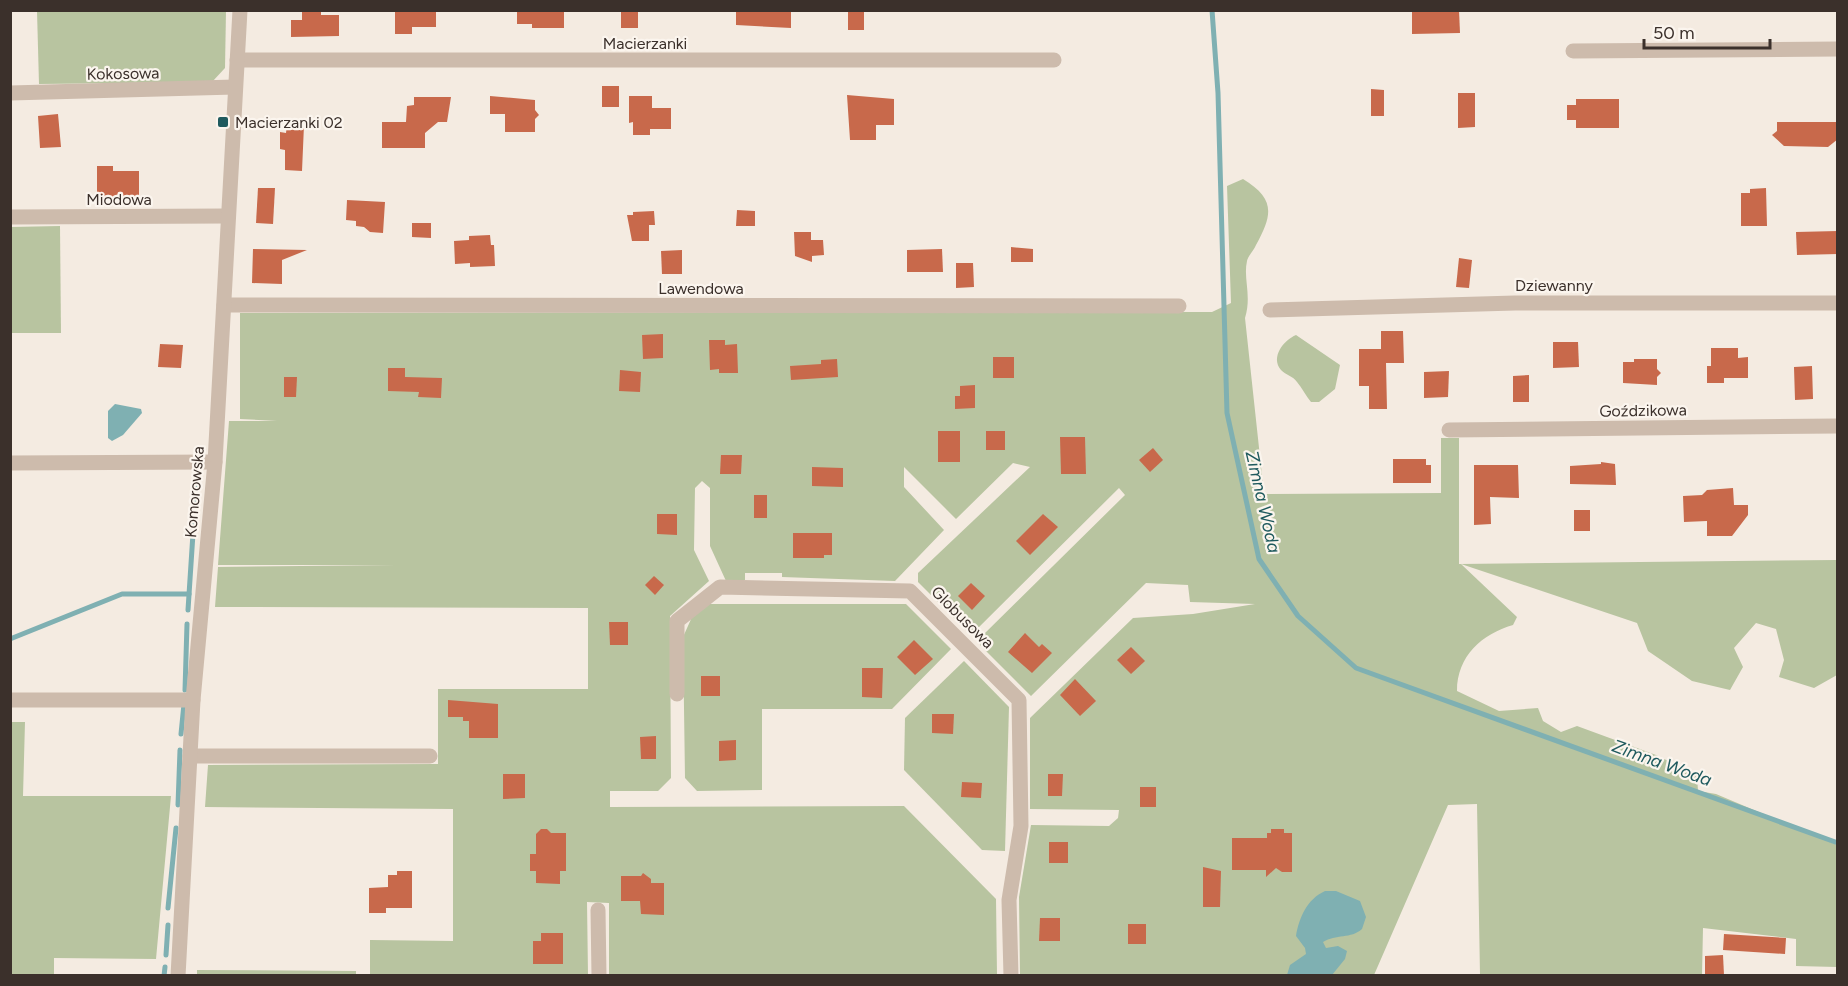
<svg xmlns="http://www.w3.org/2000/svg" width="1848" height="986" font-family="Figtree,sans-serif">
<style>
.green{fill:#b8c4a0}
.water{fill:#7fb0b2}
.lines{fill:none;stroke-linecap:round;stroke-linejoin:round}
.stream{stroke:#7fb0b2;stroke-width:5}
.building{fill:#c8694b}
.minor{stroke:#cdbbac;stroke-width:15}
.tertiary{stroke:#cdbbac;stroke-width:15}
.poi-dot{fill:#1f5a5e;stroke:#fbf5ee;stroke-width:2}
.labels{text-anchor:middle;stroke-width:4.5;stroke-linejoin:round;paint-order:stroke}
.street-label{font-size:16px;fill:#3b302b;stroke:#fbf5ee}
.poi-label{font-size:16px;fill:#3b302b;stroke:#fbf5ee;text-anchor:start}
.water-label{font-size:18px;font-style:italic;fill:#1f5a5e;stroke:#fbf5ee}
</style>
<rect width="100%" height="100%" fill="#f4ebe1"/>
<g class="green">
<polygon points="37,11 226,11 225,68 212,82 39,84"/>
<path d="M1243,179C1274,198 1274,213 1256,245C1254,250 1248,256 1247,261C1243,279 1252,295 1245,318L1264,494L1441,493V438H1459V564L1837,560V675L1814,688L1779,677L1784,660L1776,629L1756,623L1734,648L1743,667L1730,690L1692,681L1648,651L1637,623L1461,564L1517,617L1513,625C1482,634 1457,656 1457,691L1499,711L1538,708L1543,721L1561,732L1577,726L1656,755L1697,775L1698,791L1716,794L1837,845V967L1796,966V939L1703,928L1702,975H1480L1477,804L1448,805L1374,975L1020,974L1019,897L1031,825L1109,826L1118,818L1119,810L1030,809V718L1133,618L1193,614L1255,604L1190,602L1188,585L1146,583L1031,696L980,645L982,636L1125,495L1119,488L971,635L918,582V573L1030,467L1013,463L956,519L904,467V487L944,530L895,581L782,577V573H745V580L726,581L710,546V488L702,481L695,488L694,550L709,581L670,616L671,778L658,791H610V807L904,806L996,899L997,975H609V903L587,902L588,975H370V940L453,941V809L205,807L208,765L438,764V689H588V608L215,607L218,567L396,565H218L229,421H277L240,419V313L1212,312L1231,303L1227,186Z"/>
<polygon points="60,226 61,333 11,333 11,227"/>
<path d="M1296,335L1340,365L1335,389L1319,402H1311C1306,396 1302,388 1297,382C1293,376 1286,375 1281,370C1270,357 1284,340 1296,335Z"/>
<polygon points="709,604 906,604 951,649 892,709 762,709 762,790 697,791 685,778 683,637 692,617"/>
<polygon points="964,661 1009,707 1005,851 982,850 904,770 905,718"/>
<polygon points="11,722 25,722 23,796 171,796 156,959 54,958 54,975 11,975"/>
<polygon points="197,970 356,971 356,975 197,975"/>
</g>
<g class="water">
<polygon points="115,404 141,409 142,413 123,435 112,441 108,438 108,411"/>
<path d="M1325,891H1336L1360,901L1366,917L1362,929C1351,939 1336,934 1323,942L1326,948L1338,946L1347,951L1345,959L1332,975H1287L1290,965L1306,954L1305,948L1296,936C1299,918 1307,899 1325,891Z"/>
</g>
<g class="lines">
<g class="stream">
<polyline points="1212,10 1218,93 1227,413 1259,559 1298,616 1356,668 1838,843"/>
<polyline points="188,610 197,472"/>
<polyline points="10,639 122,594 189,594"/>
<polyline points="185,690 187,624"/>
<polyline points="181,734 184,704"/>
<polyline points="178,805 180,750"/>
<polyline points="168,908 176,828"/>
<polyline points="166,955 168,925"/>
<polyline points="164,976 165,967"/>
</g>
</g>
<g class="building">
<polygon points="302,10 321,10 321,15 339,15 339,36 291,37 291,20 302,20"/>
<polygon points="395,10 436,10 436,27 412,27 412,34 395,34"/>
<polygon points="517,10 564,10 564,28 532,28 532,24 517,24"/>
<rect x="621" y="10" width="17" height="18"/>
<polygon points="736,10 791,10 791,28 736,25"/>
<rect x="848" y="10" width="16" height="20"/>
<polygon points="1412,10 1459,10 1460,33 1412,34"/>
<rect x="602" y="86" width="17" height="21"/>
<polygon points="1371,89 1384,90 1384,116 1371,116"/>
<polygon points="1458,93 1475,93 1475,127 1458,128"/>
<polygon points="847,95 894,99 894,125 876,125 876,140 850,140"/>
<polygon points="490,96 535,100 535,110 539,115 535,119 535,132 505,132 505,114 490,114"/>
<polygon points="629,96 652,96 652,108 671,108 671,129 650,129 650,135 633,135 633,122 629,123"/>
<polygon points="414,97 451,97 447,122 438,122 425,133 425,148 382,148 382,122 406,122 407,106 414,105"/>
<polygon points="1576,99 1619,99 1619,128 1576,128 1576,120 1567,120 1567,105 1576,105"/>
<polygon points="58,114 61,147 40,148 38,116"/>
<polygon points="1777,122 1836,122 1838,139 1828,147 1784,146 1772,135 1777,131"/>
<polygon points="287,124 304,125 302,171 285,170 285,150 280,149 280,132 286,133"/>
<polygon points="97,166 113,166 113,171 139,171 139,197 97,197"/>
<polygon points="258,188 275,188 273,224 256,223"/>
<polygon points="1766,188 1767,226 1741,226 1741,193 1750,193 1750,189"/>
<polygon points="347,200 385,202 383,233 370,232 364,227 356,226 356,221 346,220"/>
<polygon points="737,210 755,211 755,226 736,226"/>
<polygon points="654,211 655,225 649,225 649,241 632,241 627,215 633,215 633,212"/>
<polygon points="412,223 431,223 431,238 412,237"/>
<polygon points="1838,231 1838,254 1797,255 1796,232"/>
<polygon points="794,232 811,232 811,240 823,240 824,255 812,256 812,262 795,256"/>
<polygon points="490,235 491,245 494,245 495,266 470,267 470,263 455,264 454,241 469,240 469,236"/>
<polygon points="1011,247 1033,249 1033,262 1011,262"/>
<polygon points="253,249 307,250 282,260 282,284 252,283"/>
<polygon points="942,249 943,272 907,272 907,250"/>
<polygon points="682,250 682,274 662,274 661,251"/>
<polygon points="1459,258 1472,260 1469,288 1456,287"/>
<polygon points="956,263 973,263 974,287 956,288"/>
<polygon points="1381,331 1403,331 1404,363 1386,363 1387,409 1369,409 1369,386 1359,386 1359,349 1381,349"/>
<polygon points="663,334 663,358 643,359 642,335"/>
<polygon points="709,340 725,340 725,345 737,344 738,373 719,373 719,369 710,370"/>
<polygon points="1553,342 1578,342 1579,367 1553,368"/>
<polygon points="160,344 183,345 181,368 158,367"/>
<polygon points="1711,348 1738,348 1738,358 1748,357 1748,378 1724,378 1724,383 1707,383 1707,366 1711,366"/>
<rect x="993" y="357" width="21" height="21"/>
<polygon points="837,359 838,377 791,380 790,366 821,364 821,360"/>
<polygon points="1634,359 1657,359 1657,369 1661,373 1657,377 1657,385 1623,383 1623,362 1634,362"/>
<polygon points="1812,366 1813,399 1795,400 1794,367"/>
<polygon points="388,368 405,368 405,377 442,378 441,398 418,397 419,392 388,391"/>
<polygon points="620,370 641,372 640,392 619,391"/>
<polygon points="1449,371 1448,397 1424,398 1424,372"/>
<polygon points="1529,375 1529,402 1513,402 1513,376"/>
<polygon points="284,377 297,377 296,397 284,397"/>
<polygon points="975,385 975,408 955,409 955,396 960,396 960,386"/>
<rect x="938" y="431" width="22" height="31"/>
<rect x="986" y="431" width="19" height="19"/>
<polygon points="1060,437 1085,437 1086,474 1061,474"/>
<polygon points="1153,448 1163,460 1150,472 1139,460"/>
<polygon points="721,455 742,455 741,474 720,474"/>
<polygon points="1393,459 1426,459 1426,465 1431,465 1431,483 1393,483"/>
<polygon points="1601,462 1615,464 1616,485 1570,484 1570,466 1601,464"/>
<polygon points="1474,465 1518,465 1519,498 1490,497 1491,524 1474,525"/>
<polygon points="812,467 843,468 843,487 812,486"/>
<polygon points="1733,488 1734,505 1748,505 1748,515 1732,536 1707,536 1707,521 1684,522 1683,496 1702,495 1707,490"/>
<rect x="754" y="495" width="13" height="23"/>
<rect x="1574" y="510" width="16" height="21"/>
<polygon points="657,514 677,514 677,535 657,534"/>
<polygon points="1043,514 1058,527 1030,555 1016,541"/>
<polygon points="793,533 832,533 832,555 824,555 824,558 793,558"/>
<polygon points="654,576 664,585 655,595 645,585"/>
<polygon points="971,583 985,596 972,610 958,596"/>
<polygon points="609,622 628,622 628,645 610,645"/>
<polygon points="1025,633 1039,647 1042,644 1052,653 1032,673 1008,652"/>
<polygon points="914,640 933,659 915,675 897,657"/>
<polygon points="1131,647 1145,661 1131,674 1117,660"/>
<polygon points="862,668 883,668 882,698 862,697"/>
<rect x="701" y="676" width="19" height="20"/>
<polygon points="1075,679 1096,701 1080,716 1060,695"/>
<polygon points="448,700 498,704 498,738 469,738 469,721 463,721 463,717 448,717"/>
<polygon points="932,714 954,714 953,734 932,733"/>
<polygon points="656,736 656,759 641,759 640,737"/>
<polygon points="736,740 736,760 719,761 719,741"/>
<polygon points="503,774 525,774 525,798 503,799"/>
<polygon points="1048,774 1063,774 1062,796 1048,796"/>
<polygon points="962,782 982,783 981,798 961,797"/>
<rect x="1140" y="787" width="16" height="20"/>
<polygon points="541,829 547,829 551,833 566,833 566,871 560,871 560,884 536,883 536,871 530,871 530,854 536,854 536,834"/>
<polygon points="1271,829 1284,829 1284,833 1292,833 1292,872 1282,872 1276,868 1266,877 1266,870 1232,870 1232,838 1267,838 1267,833 1271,833"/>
<rect x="1049" y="842" width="19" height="21"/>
<polygon points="1203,867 1221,871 1220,907 1203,907"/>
<polygon points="397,871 412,871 412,908 386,908 386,913 369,913 369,888 388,887 388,875 397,875"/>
<polygon points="643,873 651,879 651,883 664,883 664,915 641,914 640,901 621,901 621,876 641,876"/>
<polygon points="1040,918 1060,918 1060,941 1039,941"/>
<rect x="1128" y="924" width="18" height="20"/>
<polygon points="541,933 563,933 563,964 533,964 533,941 541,941"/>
<polygon points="1724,934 1786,938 1785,954 1723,950"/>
<polygon points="1723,955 1724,975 1705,975 1705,956"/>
</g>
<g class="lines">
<g class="minor">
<polyline points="1573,51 1838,49"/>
<polyline points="237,60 1054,60"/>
<polyline points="10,93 235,87"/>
<polyline points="10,217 227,216"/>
<polyline points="224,305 1179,306"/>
<polyline points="1270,310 1515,303 1838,303"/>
<polyline points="1449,430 1838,426"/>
<polyline points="10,463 215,462"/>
<polyline points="677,694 677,621 720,587 910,591 1019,700 1021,826 1009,900 1011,976"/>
<polyline points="10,700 193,700"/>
<polyline points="190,756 430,756"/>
<polyline points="598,910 599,976"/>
</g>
<polyline class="tertiary" points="178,976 193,700 215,462 240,10"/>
</g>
<rect class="poi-dot" x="217" y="116" width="12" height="12" rx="3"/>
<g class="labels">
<g class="street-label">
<text x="645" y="49">Macierzanki</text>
<text transform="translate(123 73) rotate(-1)" y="6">Kokosowa</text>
<text x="119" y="205">Miodowa</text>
<text x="1554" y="291">Dziewanny</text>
<text x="701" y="294">Lawendowa</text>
<text transform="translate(1643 410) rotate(-1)" y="6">Goździkowa</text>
<text transform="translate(194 492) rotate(-85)" y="6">Komorowska</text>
<text transform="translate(963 617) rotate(45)" y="6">Globusowa</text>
</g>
<g class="poi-label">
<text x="235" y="128">Macierzanki 02</text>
</g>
<g class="water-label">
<text transform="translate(1263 502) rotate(77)" y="6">Zimna Woda</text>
<text transform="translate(1662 763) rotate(20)" y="6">Zimna Woda</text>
</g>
</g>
<rect width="1848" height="986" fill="none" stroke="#3b302b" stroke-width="24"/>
<path d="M1644 39v9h126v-9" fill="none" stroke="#3b302b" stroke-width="3"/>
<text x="1653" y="39" font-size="18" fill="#3b302b" stroke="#fbf5ee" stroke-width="4.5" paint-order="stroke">50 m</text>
</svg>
